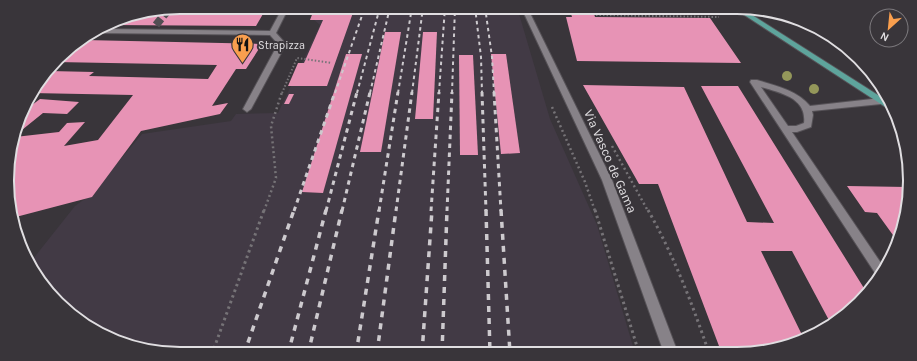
<svg xmlns="http://www.w3.org/2000/svg" width="917" height="361" font-family="Karla,sans-serif">
<style>
.built{fill:#423a45}
.building{fill:#e793b5}
.lines{fill:none;stroke-linecap:round;stroke-linejoin:round}
.minor-tunnel{stroke:#524e53;stroke-width:8;stroke-dasharray:8 3.5;stroke-linecap:butt}
.minor-casing{stroke:#565257;stroke-width:2}
.major-casing{stroke:#565257;stroke-width:2}
.path-far2{stroke:#767377;stroke-width:2;stroke-dasharray:1.5 2;stroke-linecap:butt}
.path-far1{stroke:#767377;stroke-width:2.5;stroke-dasharray:2 3;stroke-linecap:butt}
.path{stroke:#767377;stroke-width:3;stroke-dasharray:2.5 3.5;stroke-linecap:butt}
.minor{fill:#878288;fill-rule:evenodd}
.major{fill:#5ea49c;fill-rule:evenodd}
.rail-far2{stroke:#cdcace;stroke-width:2;stroke-dasharray:3.5 3.5;stroke-linecap:butt}
.rail-far1{stroke:#cdcace;stroke-width:3;stroke-dasharray:4.5 4.5;stroke-linecap:butt}
.rail{stroke:#cdcace;stroke-width:3.5;stroke-dasharray:6 6;stroke-linecap:butt}
.tree{fill:#94975a}
.labels{text-anchor:middle;stroke-width:4;stroke-linejoin:round;paint-order:stroke}
.far-poi-label{font-size:11px;fill:#e0dee1;stroke:#39353a;text-anchor:start}
.street-label{font-size:13px;fill:#e0dee1;stroke:#39353a}
.rim{fill:none;stroke:#e0dee1;stroke-width:2}
</style>
<rect width="100%" height="100%" fill="#39353a"/>
<polygon class="built" points="311,7 517,7 550,119 597,225 635,353 180,354 125,345 75,318 29,264 75,206 89,196 142,134 231,121 236,114 278,113 320,25 313,19"/>
<g class="building">
<polygon points="180,7 219,9 220,7 267,7 256,26 110,25 125,16"/>
<polygon points="315,7 355,7 327,86 288,86 298,63 304,63 323,20 310,20"/>
<polygon points="569,7 592,7 595,17 710,18 741,63 577,61 566,17 572,17"/>
<polygon points="385,32 401,32 381,152 360,152"/>
<polygon points="423,32 437,32 433,119 415,119"/>
<polygon points="84,40 262,44 246,69 236,69 212,106 228,103 220,114 141,131 92,197 12,218 10,214 9,158 15,137 59,132 67,123 85,122 64,146 98,140 133,95 31,93 49,71 94,72 89,76 208,79 217,65 56,62 66,50"/>
<polygon points="346,54 362,54 323,193 302,192"/>
<polygon points="491,54 506,54 520,153 501,154"/>
<polygon points="459,55 473,55 478,155 460,155"/>
<polygon points="583,85 684,87 747,222 774,223 701,86 738,86 867,293 851,311 831,324 792,251 761,251 804,339 772,349 719,346 658,184 639,184"/>
<polygon points="289,94 294,94 289,104 284,104"/>
<polygon points="40,99 79,102 67,114 43,113 17,134 24,111"/>
<polygon points="847,186 907,187 901,236 898,242 877,213 865,212"/>
</g>
<g class="lines">
<polyline class="minor-tunnel" points="156,25 169,9"/>
<defs>
<g id="minor">
<polygon points="283,7 289,7 276,33 286,44 251,109 247,112 243,109 278,44 270,35 96,33 103,29 270,31"/>
<polygon points="521,7 527,7 612,180 678,353 664,353 602,180"/>
<path d="M751,80H757C776,86 797,90 810,106L881,98L885,101L881,104L812,111L813,115L811,127L797,132H792L885,269L879,279L750,82ZM761,87C781,93 807,98 804,123L796,126H788Z"/>
</g>
<polygon id="major" points="732,7 741,8 892,104 894,110 890,110"/>
</defs>
<use href="#minor" class="minor-casing"/>
<use href="#major" class="major-casing"/>
<g class="path-far2">
<polyline points="611,7 613,16"/>
<polyline points="541,8 550,8 570,14"/>
<polyline points="596,15 719,17"/>
<polyline points="282,93 297,58 332,63"/>
</g>
<g class="path-far1">
<polyline points="552,107 585,182 595,211"/>
<polyline points="612,146 648,211"/>
<polyline points="264,211 276,178 271,126 282,92"/>
</g>
<g class="path">
<polyline points="595,210 639,353"/>
<path d="M648,210C674,256 692,303 709,353"/>
<polyline points="212,354 264,210"/>
</g>
<use href="#minor" class="minor"/>
<use href="#major" class="major"/>
<g class="rail-far2">
<polyline points="475,7 481,57 482,93"/>
<polyline points="485,7 492,57 494,93"/>
<polyline points="335,93 365,7"/>
<polyline points="357,93 380,7"/>
<polyline points="370,93 390,7"/>
<polyline points="398,93 412,7"/>
<polyline points="412,93 423,7"/>
<polyline points="439,93 445,7"/>
<polyline points="452,93 455,7"/>
</g>
<g class="rail-far1">
<polyline points="482,92 486,211"/>
<polyline points="494,92 501,211"/>
<polyline points="294,211 335,92"/>
<polyline points="326,211 357,92"/>
<polyline points="342,211 370,92"/>
<polyline points="379,211 398,92"/>
<polyline points="396,211 412,92"/>
<polyline points="431,211 439,92"/>
<polyline points="447,211 452,92"/>
</g>
<g class="rail">
<polyline points="486,210 490,353"/>
<polyline points="501,210 510,353"/>
<polyline points="377,353 396,210"/>
<polyline points="422,353 432,210"/>
<polyline points="442,353 447,210"/>
<polyline points="244,354 294,210"/>
<polyline points="288,354 326,210"/>
<polyline points="308,354 342,210"/>
<polyline points="356,354 379,210"/>
</g>
</g>
<g class="tree">
<circle cx="787" cy="76" r="5"/>
<circle cx="814" cy="89" r="5"/>
</g>
<defs>
<symbol id="restaurant-pin" viewBox="-11 -11 22 30"><path d="M0 17L-7.5 6A9.5 9.5 0 1 1 7.5 6Z" fill="#fa9f4e" stroke="#39353a"/><path d="M-5-6h1v4h1v-4h1v4h1v-4h1v5L-1.5 .5V6h-2V.5L-5-1ZM5-6V6H3V1.5H1.5Q1.5-4 5-6Z" fill="#111"/></symbol>
</defs>
<g fill-rule="evenodd">
<use href="#restaurant-pin" x="230" y="32" width="25" height="34"/>
</g>
<g class="labels">
<g class="far-poi-label">
<text x="258" y="49">Strapizza</text>
</g>
<g class="street-label">
<text transform="translate(611 161) rotate(66)" y="5">Via Vasco de Gama</text>
</g>
</g>
<path d="M0 0H917V361H0ZM180 14H737A166 166 0 0 1 903 180V181A166 166 0 0 1 737 347H180A166 166 0 0 1 14 181V180A166 166 0 0 1 180 14Z" fill="#39353a" fill-rule="evenodd"/>
<path class="rim" d="M180 14H737A166 166 0 0 1 903 180V181A166 166 0 0 1 737 347H180A166 166 0 0 1 14 181V180A166 166 0 0 1 180 14Z"/>
<g transform="translate(889 28) rotate(207)"><circle r="19" fill="#39353a" stroke="#7c797d"/>
<path d="M0-3L7 15L0 10L-7 15Z" fill="#fa9f4e"/>
<text y="-6" font-size="11" font-weight="bold" text-anchor="middle" fill="#e0dee1">N</text>
</g>
</svg>
